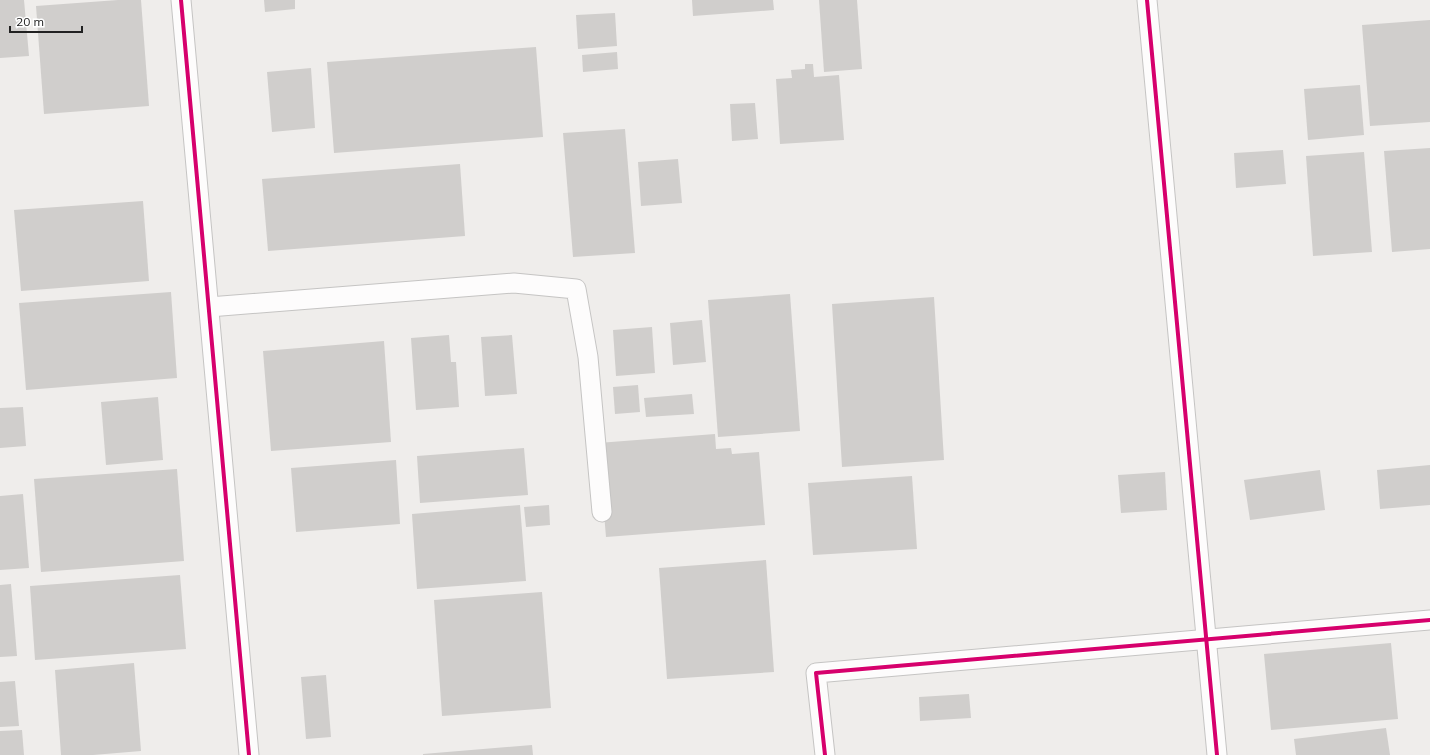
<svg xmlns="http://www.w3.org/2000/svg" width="1430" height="755" font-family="Mulish,sans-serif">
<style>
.building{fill:#d0cecc}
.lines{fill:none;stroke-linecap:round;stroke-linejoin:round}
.minor-casing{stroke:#c5c4c3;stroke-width:21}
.minor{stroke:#fdfcfc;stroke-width:19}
.cycleway-casing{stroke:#fff;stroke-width:6}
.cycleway{stroke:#d6006c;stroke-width:4}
</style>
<rect width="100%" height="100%" fill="#efedeb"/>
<g class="building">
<polygon points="0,0 24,0 29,56 0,58"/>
<polygon points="118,0 141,0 149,106 44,114 36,6"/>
<polygon points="264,0 295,0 295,9 265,12"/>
<polygon points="692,0 773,0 774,10 693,16"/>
<polygon points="819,0 857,0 862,69 824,72"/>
<polygon points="615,13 617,46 578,49 576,15"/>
<polygon points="1430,20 1430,122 1370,126 1362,25"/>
<polygon points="536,47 543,137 334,153 327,62"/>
<polygon points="617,52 618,69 583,72 582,55"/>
<polygon points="805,64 813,64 814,77 839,75 844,140 780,144 776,79 792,78 791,70 805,69"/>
<polygon points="311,68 315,128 272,132 267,72"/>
<polygon points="1360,85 1364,135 1308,140 1304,89"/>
<polygon points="755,103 758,139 732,141 730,104"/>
<polygon points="625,129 635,253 573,257 563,133"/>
<polygon points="1430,148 1430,249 1392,252 1384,151"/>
<polygon points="1283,150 1286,184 1236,188 1234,153"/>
<polygon points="1364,152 1372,252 1313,256 1306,156"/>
<polygon points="678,159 682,203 641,206 638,162"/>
<polygon points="460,164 465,236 268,251 262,179"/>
<polygon points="143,201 149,281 21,291 14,210"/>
<polygon points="171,292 177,378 26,390 19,303"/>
<polygon points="790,294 800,431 718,437 708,300"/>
<polygon points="934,297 944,460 842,467 832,304"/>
<polygon points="702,320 706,362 673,365 670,323"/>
<polygon points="652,327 655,373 616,376 613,330"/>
<polygon points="449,335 451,362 456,362 459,407 416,410 411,338"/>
<polygon points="512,335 517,394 485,396 481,337"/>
<polygon points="384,341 391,442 271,451 263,351"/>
<polygon points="638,385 640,412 615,414 613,387"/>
<polygon points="692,394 694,414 646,417 644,398"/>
<polygon points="158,397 163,460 106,465 101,402"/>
<polygon points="23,407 26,446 0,448 0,408"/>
<polygon points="715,434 716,449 731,448 732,454 759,452 765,525 606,537 598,443"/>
<polygon points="524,448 528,495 420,503 417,456"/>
<polygon points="396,460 400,524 296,532 291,468"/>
<polygon points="1430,465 1430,505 1380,509 1377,470"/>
<polygon points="177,469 184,561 41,572 34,479"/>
<polygon points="1320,470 1325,510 1250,520 1244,480"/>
<polygon points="1165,472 1167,510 1121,513 1118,475"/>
<polygon points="912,476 917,549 813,555 808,483"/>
<polygon points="23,494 29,568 0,570 0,496"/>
<polygon points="520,505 526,581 417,589 412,514"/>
<polygon points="549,505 550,525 526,527 524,507"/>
<polygon points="766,560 774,672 667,679 659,568"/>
<polygon points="180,575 186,649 35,660 30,586"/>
<polygon points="11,584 17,656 0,657 0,585"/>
<polygon points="542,592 551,708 442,716 434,600"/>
<polygon points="1391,643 1398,719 1271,730 1264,654"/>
<polygon points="134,663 141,751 93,755 61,755 55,670"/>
<polygon points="326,675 331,737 306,739 301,677"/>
<polygon points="15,681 19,726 0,727 0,682"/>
<polygon points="969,694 971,718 920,721 919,697"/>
<polygon points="1386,728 1390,755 1296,755 1294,739"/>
<polygon points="22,730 24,755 0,755 0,731"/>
<polygon points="532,745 533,755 423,755 423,754"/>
</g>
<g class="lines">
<defs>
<g id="minor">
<polyline points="181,0 249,755"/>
<polyline points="1147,0 1217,755"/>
<polyline points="209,307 514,283 576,289 588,357 602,512"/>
<polyline points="825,755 816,673 1430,620"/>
</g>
</defs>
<use href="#minor" class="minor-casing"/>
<use href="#minor" class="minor"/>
<defs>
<g id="cycleway">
<polyline points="181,0 249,755"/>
<polyline points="1147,0 1217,755"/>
<polyline points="825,755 816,673 1430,620"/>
</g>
</defs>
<use href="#cycleway" class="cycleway-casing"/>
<use href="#cycleway" class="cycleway"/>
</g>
<path d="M10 26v6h72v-6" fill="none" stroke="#212121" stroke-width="2"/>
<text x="16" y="26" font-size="12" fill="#212121" stroke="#ffffff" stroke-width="3" paint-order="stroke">20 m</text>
</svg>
